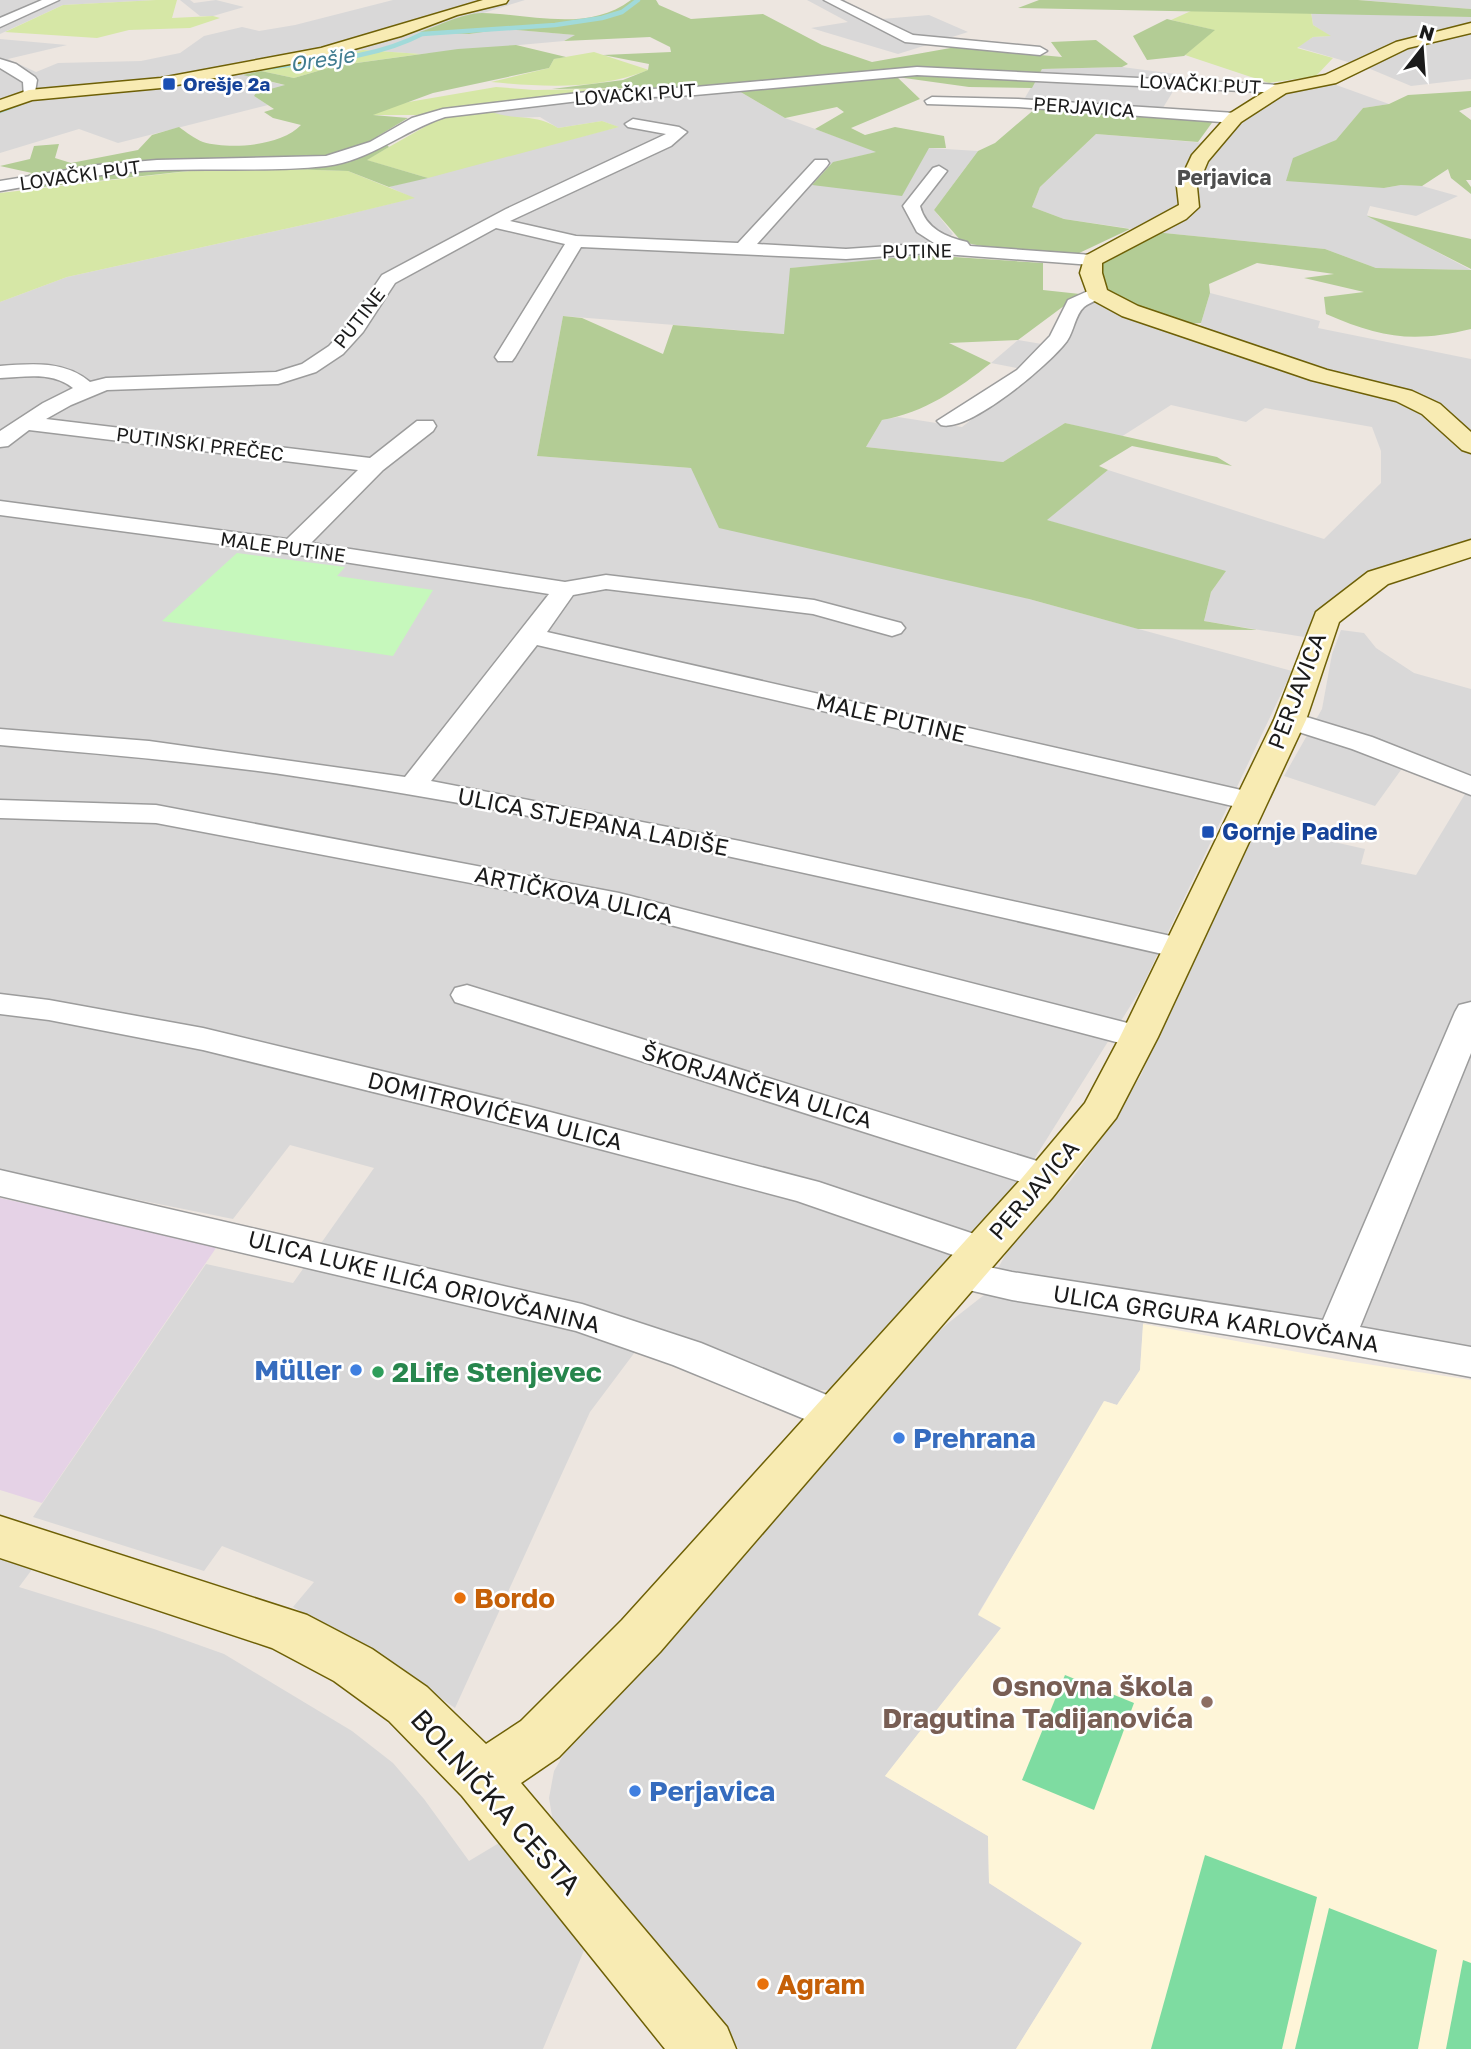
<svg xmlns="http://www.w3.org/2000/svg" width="1471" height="2049" font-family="'Golos Text',sans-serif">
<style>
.residential{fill:#d9d8d8}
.industrial{fill:#e5d2e6}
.education{fill:#fef5d8}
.grass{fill:#d6e7a6}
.forest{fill:#b3cc95}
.park{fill:#c6f8bc}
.pitch{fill:#7edca1}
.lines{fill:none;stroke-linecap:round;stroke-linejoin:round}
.stream{stroke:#a1dad9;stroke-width:4.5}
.street-casing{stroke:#9c9c9c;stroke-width:3}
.secondary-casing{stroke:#6e6006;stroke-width:3}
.street{fill:#fff;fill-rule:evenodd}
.secondary{fill:#f8ebb3;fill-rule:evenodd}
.transit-dot{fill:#1a4fb4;stroke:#fff;stroke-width:2.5}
.shop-dot{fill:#3f7fe0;stroke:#fff;stroke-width:2.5}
.leisure-dot{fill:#2e9e5b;stroke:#fff;stroke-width:2.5}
.food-dot{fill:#e8710a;stroke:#fff;stroke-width:2.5}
.education-dot{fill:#8d6e63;stroke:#fff;stroke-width:2.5}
.labels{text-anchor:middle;stroke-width:5;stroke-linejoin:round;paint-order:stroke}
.far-transit-label{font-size:19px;font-weight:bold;fill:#164399;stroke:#fff;text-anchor:start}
.far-street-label{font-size:19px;fill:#1b1b1b;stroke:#fff}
.far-water-label{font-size:21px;font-style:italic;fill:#417d91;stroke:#fff}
.far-quarter-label{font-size:21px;font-weight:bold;fill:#4e4e4e;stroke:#fff}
.street-label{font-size:23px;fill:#1b1b1b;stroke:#fff}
.transit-label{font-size:23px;font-weight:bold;fill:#164399;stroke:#fff;text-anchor:start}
.near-shop-label{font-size:28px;font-weight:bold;fill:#366cbe;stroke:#fff;text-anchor:start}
.near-leisure-label{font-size:28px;font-weight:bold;fill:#27864d;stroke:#fff;text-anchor:start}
.near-food-label{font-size:28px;font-weight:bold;fill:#c56008;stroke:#fff;text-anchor:start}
.near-education-label{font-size:28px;font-weight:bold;fill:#785e54;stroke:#fff;text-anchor:end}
.near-street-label{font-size:28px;fill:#1b1b1b;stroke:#fff}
</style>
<rect width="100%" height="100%" fill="#ede6e0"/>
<g class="residential">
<polygon points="0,0 156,0 63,5 0,34"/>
<polygon points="180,0 190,0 194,3 216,0 244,7 213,16 200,16"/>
<polygon points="393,0 525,0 422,32 469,34 505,29 576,35 564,41 421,54 363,50 291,63 245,75 287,86 254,96 268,105 118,143 79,129 0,153 0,39 67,45 8,59 36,72 58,63 141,61 180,53 204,36 242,27 259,31 295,25"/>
<polygon points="807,0 845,0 847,4 882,19 929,15 968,32 898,54 811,28 848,22"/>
<polygon points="1358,0 1471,0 1471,9 1360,0"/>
<polygon points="1311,12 1471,17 1471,79 1411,86 1368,68 1297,47 1313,37 1330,36 1313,25"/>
<polygon points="1122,67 1183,75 1161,111 1023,101 1042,69"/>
<polygon points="1328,82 1389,104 1363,108 1336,140 1327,145 1384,188 1401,185 1422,186 1458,196 1416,216 1370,206 1367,215 1471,270 1376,268 1325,249 1154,232 1064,219 1032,207 1040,187 1096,134 1218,144 1230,128 1286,91"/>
<polygon points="727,84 785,118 878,152 833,162 929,148 978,151 934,210 953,234 922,257 791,268 785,334 563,316 537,456 691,468 1029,599 1292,671 1141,989 1006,1204 935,1273 839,1386 829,1390 811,1390 650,1332 590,1412 455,1708 373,1652 293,1607 314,1582 222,1546 204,1571 33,1517 206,1264 293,1283 374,1168 290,1145 233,1219 0,1172 0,302 67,277 321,221 413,198 389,187 618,127 602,121 558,128 540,117 506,118 489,111"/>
<polygon points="1210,293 1320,321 1318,328 1471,359 1471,540 1326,606 1304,637 1204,621 1211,592 1225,572 1046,520 1108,470 1324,539 1381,483 1381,451 1372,427 1265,408 1246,422 1171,405 1121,437 1065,423 1003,462 866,447 882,420 898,417 962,427 1033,371 991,363 1018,340 1060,347 1077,312 1092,301 1099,300 1196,340"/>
<polygon points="1341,630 1364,633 1376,648 1414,673 1471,689 1471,780 1411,756 1375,806 1284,776 1322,709 1332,654"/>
<polygon points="1471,784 1471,1350 1145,1300 1140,1370 1117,1405 1105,1401 978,1614 1002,1627 885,1776 988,1836 989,1883 1082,1943 1016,2049 739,2049 571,1853 553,1822 549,1798 554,1771 565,1752 637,1660 832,1453 897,1373 947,1324 984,1295 1012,1242 1071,1180 1107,1131 1141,1075 1250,823 1365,849 1361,864 1416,875"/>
<polygon points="0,1548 39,1560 19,1587 154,1629 224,1654 352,1731 393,1763 424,1799 469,1861 504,1840 585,1948 543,2049 0,2049"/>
</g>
<polygon class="industrial" points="0,1198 218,1245 42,1503 0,1490"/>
<polygon class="education" points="1143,1324 1347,1361 1471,1380 1471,2049 1016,2049 1082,1943 989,1883 988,1836 885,1776 1001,1628 978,1615 1104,1401 1117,1405 1140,1370"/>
<g class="grass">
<polygon points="156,0 177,0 172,18 213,16 220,18 190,28 129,30 97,38 5,32 63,5"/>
<polygon points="1191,11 1311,12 1313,25 1331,36 1313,37 1297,48 1333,58 1316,76 1269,83 1185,55 1214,30 1171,20"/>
<polygon points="363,50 421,54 335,66 294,78 261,71"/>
<path d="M594,52L649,70C597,90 545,87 491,82L549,68L554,59Z"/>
<polygon points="496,87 534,90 656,88 659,91 422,115 372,115 397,104"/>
<path d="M489,111C517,122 531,112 558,128L602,121L619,127L428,178L366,160L442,117Z"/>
<polygon points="224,167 348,171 415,198 321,221 67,277 0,302 0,193"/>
</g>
<g class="forest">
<path d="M631,0H656L659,5L691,19L763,14L822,45L872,62L956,47L1062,57L1051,42L1096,40L1128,64L1122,67L1042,69L1032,88L969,87L897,77L920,99L851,128L865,135L895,127L944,136L946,148H929L902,196L812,185L833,162L876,152L815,129L844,112L837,107L785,118L727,84L698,87L552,89L623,80L648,70L649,64L603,55L671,52L670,47L650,37L564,41L575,35L505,29L469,34L420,32C438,26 463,13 482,13C531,14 587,33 631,0Z"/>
<polygon points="1039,0 1358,0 1471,9 1471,17 1018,8"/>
<polygon points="1167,19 1171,20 1215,30 1184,56 1147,60 1133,36"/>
<path d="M516,45L566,57L554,59L549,68L433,93L373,115L408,118L378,136L389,147L367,160L428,178L389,187L348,171L224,167L43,187L16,180L32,173L0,166L30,159L34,146L59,144L55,158L71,163L138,150L152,135L179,127C186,132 195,139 203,142C230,150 281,146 301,125L273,118L264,112L274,109L254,96L256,93L285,85L243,75L261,71L294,78L335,66L458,49Z"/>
<polygon points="1471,91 1471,107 1459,111 1471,120 1471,180 1466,180 1471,187 1471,194 1451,178 1448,169 1422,186 1401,185 1384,188 1286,181 1293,158 1336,140 1363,108 1389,104 1408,95"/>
<polygon points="1036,108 1214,120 1198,142 1096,134 1040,187 1032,207 1064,219 1130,229 1075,255 1006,251 962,242 934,210 978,151 995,143"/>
<polygon points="1367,216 1471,239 1471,269"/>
<path d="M1154,232L1325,249L1376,268L1471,270V329C1413,343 1381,338 1326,314L1324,297L1364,292L1304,278L1334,274L1257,263L1209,284L1210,293L1201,323L1183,324L1103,292L1099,262Z"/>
<path d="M924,255L1043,263V290L1080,294L1018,340L949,343L991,363C958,389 924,413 882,420L866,447L1003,462L1065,423L1217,457L1232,466L1132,446L1099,466L1108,470L1047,520L1226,571L1211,592L1204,621L1257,630L1138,629L1029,599L719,528L691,468L537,456L563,316L582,318L663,354L673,325L784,334L790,268Z"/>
</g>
<polygon class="park" points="237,553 345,567 337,576 433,590 393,656 162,621"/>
<g class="pitch">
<polygon points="1065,1675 1134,1703 1094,1810 1022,1780"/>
<polygon points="1205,1855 1317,1897 1282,2049 1151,2049"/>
<polygon points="1329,1908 1437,1950 1418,2049 1295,2049"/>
<polygon points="1463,1960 1471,1963 1471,2049 1446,2049"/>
</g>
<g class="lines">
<g class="stream">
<path d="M265,68C318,61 374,59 422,34L555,25L602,18L622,12L638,0"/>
<polyline points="0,111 19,104"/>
</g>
<defs>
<g id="street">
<polygon points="42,0 59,0 0,27 0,18"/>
<polygon points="824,0 840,0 913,35 1040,47 1047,51 1040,55 905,42"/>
<polygon points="0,59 16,64 35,77 37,80 34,98 24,98 23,82 0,68"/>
<path d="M917,67L1281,85L1288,89L1281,93L917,75L695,95L587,100L445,117C404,130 370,161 326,166C272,172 215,168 160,170C106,172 53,182 0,191V181L98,165L157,160L326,156L370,142L412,118L443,109L587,92L695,87Z"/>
<polygon points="932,97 1018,99 1235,113 1243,118 1235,123 1018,107 927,104 925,101"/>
<path d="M633,119L679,127L687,132L671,146L510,221L576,236L738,243L815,160H827L829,163L827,166L757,244L846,249L934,243L917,232L903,206L933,168L939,166L947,171L920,206C926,229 946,237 967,242L970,246L1092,255L1101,260L1092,265L930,253L846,259L581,247L515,357L512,361H498L495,357L565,244L496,228L395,283L363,332L343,354L316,372L278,384L107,390L71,405L46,419L370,458L417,421H433L436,426L433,431L383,470L311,543L565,582L606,575L814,600L901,623L905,628L901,633L892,636L813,614L606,589L573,595L547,632L1250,792L1260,795L1264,801L1260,807L1250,810L537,645L431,781L740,841L1180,938L1191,941L1196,948L1191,955L1180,958C888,892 596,821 300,777C200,762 100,754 0,745V729L149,741L405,777L549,594L293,554L0,515V501L287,539L358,470L29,430L8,446L0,447V431L43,403L73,388C52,371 25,377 0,378V366C32,364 64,360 90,382L106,378L276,372L302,364L329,346L349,324L382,275L506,209L666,134L628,127L625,124Z"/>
<path d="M1097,287L1106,293C1100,301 1091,301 1084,307C1075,315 1074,331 1067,341C1050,364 969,433 941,425L937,421L1017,370L1050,336L1068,300Z"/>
<polygon points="1290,712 1372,737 1471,776 1471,795 1352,749 1280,726 1276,720 1280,714"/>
<polygon points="0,800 156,805 619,893 1151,1029 1156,1037 1151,1045 1139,1048 617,911 156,823 0,818"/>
<polygon points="467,985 1060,1168 1065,1177 1060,1186 1047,1189 1034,1186 455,1002 451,995 455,988"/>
<polygon points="0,994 49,1000 203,1028 527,1106 819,1182 995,1241 1001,1251 995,1261 982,1265 797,1201 527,1130 203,1050 49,1020 0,1014"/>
<polygon points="1471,1002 1471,1053 1360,1327 1471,1347 1471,1377 1336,1352 1012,1300 947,1285 942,1275 947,1265 961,1261 1012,1272 1323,1320 1455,1012 1459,1005"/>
<polygon points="0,1170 582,1304 701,1343 851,1405 857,1416 851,1427 836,1432 673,1365 576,1331 0,1196"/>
</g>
<g id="secondary">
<polygon points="483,0 508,0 506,3 457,15 401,36 322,58 161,88 32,100 0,111 0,100 29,90 161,78 321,48"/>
<polygon points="1471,23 1471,33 1408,48 1336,83 1286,93 1241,122 1208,161 1197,187 1199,207 1186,219 1102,263 1102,273 1107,290 1138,306 1327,370 1412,391 1440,404 1471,432 1471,453 1462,450 1422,414 1396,401 1311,380 1122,316 1089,298 1080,273 1085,256 1179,205 1177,187 1192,155 1229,114 1275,85 1325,75 1396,42"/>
<polygon points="1471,540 1471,557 1388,584 1339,622 1306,720 1158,1037 1116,1118 1052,1198 660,1652 559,1757 521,1783 727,2027 736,2049 665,2049 462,1796 389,1721 334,1681 272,1648 0,1558 0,1516 307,1615 372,1649 427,1687 486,1744 521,1721 622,1620 1022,1178 1085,1103 1120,1037 1274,720 1316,612 1368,572"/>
</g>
</defs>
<use href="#street" class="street-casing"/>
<use href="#secondary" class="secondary-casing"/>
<use href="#street" class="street"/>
<use href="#secondary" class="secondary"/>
</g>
<g class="transit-dot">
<rect x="162" y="77" width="14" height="14" rx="3.5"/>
<rect x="1201" y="825" width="14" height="14" rx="3.5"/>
</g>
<g class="shop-dot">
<circle cx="356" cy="1370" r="7"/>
<circle cx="899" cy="1438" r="7"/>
<circle cx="635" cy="1791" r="7"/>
</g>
<circle class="leisure-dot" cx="378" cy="1372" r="7"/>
<g class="food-dot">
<circle cx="460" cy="1598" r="7"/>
<circle cx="763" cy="1984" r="7"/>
</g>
<circle class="education-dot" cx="1207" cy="1702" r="7"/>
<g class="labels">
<g class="far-transit-label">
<text x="183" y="91">Orešje 2a</text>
</g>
<g class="far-street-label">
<text transform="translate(1200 84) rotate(3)" y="7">LOVAČKI PUT</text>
<text transform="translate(635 94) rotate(-4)" y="7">LOVAČKI PUT</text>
<text transform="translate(1084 107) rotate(4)" y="7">PERJAVICA</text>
<text transform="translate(80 175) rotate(-8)" y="7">LOVAČKI PUT</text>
<text transform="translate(917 251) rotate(-1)" y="7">PUTINE</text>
<text transform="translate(359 318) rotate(-52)" y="7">PUTINE</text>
<text transform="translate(200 444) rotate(7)" y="7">PUTINSKI PREČEC</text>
<text transform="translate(283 547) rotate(8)" y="7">MALE PUTINE</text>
</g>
<g class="far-water-label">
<text transform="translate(322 60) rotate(-9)" y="7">Orešje</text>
</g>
<g class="far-quarter-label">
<text x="1224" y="185">Perjavica</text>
</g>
<g class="street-label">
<text transform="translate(1297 691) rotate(-69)" y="8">PERJAVICA</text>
<text transform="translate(891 718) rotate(13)" y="8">MALE PUTINE</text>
<text transform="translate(593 822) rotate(11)" y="8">ULICA STJEPANA LADIŠE</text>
<text transform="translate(574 895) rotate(12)" y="8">ARTIČKOVA ULICA</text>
<text transform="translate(757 1086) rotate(17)" y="8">ŠKORJANČEVA ULICA</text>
<text transform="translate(495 1111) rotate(14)" y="8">DOMITROVIĆEVA ULICA</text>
<text transform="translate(1034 1190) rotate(-49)" y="8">PERJAVICA</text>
<text transform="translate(424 1282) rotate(14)" y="8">ULICA LUKE ILIĆA ORIOVČANINA</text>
<text transform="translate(1216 1319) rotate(9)" y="8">ULICA GRGURA KARLOVČANA</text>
</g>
<g class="transit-label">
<text x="1222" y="840">Gornje Padine</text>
</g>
<g class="near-shop-label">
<text x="342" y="1380" text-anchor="end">Müller</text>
<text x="913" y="1448">Prehrana</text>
<text x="649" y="1801">Perjavica</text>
</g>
<g class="near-leisure-label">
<text x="392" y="1382">2Life Stenjevec</text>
</g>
<g class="near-food-label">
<text x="474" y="1608">Bordo</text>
<text x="777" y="1994">Agram</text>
</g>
<g class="near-education-label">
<text x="1193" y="1696">Osnovna škola<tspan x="1193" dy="32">Dragutina Tadijanovića</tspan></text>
</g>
<g class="near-street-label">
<text transform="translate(496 1802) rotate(48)" y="10">BOLNIČKA CESTA</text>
</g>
</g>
<g transform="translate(1422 49) rotate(17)" stroke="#ffffff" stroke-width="5" paint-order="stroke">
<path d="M0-5L12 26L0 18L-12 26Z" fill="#1b1b1b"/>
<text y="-10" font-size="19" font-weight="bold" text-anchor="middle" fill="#1b1b1b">N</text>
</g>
</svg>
